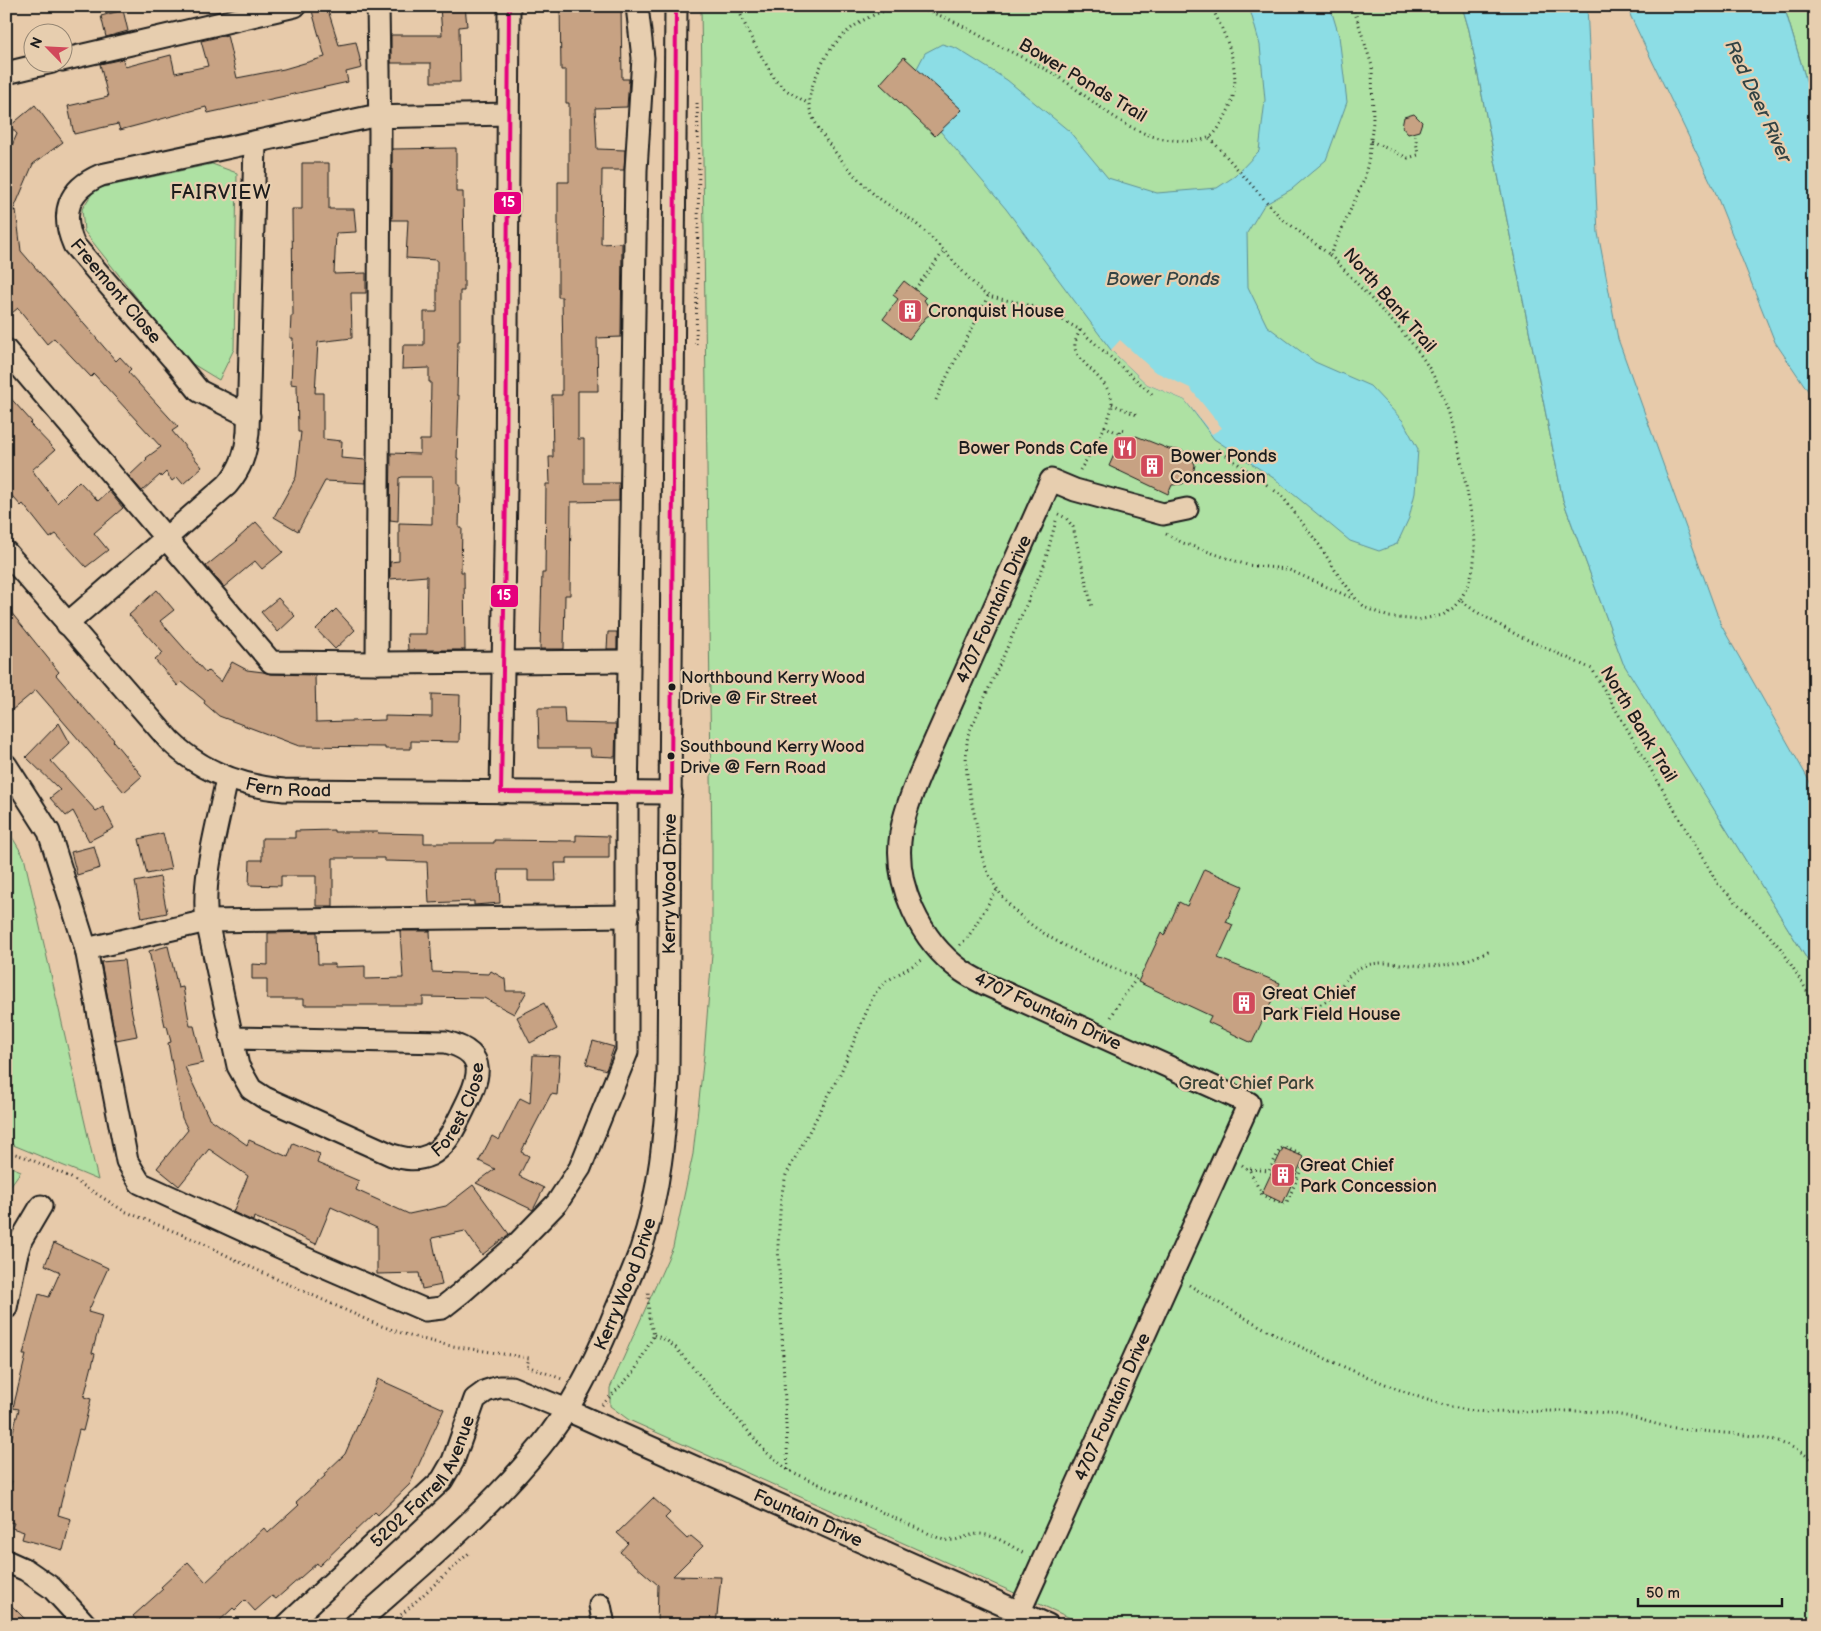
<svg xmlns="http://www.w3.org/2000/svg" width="1821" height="1631" font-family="'Balsamiq Sans',sans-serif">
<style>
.green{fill:#aee1a3;stroke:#657e60}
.water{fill:#8cdde5;stroke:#5f9095}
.pier{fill:#e7caaa}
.building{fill:#c7a283;stroke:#1c1c1c}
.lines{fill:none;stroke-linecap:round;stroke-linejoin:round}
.minor-casing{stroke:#1c1c1c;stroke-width:25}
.path{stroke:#1c1c1c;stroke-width:3;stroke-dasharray:1 4;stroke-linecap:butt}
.minor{stroke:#e7ceaf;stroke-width:21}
.bus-1-casing{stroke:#e7ceaf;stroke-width:8}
.bus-1{stroke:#e5007d;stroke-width:4}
.bus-dot{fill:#1c1c1c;stroke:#e7ceaf;stroke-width:2}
.labels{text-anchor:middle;stroke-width:4.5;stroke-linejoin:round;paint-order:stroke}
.bus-label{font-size:17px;fill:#1c1c1c;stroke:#e7ceaf;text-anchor:start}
.street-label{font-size:18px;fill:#1c1c1c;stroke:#e7ceaf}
.poi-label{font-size:18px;fill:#1c1c1c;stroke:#e7ceaf;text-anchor:start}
.park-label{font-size:18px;fill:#394337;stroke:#e7ceaf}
.water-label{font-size:19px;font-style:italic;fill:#324344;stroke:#e7ceaf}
.quarter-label{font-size:20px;letter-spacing:1px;fill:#1c1c1c;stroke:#e7ceaf}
.line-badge{stroke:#e7ceaf;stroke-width:2}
.badge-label{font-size:14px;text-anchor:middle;font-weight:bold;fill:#fff}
</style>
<rect width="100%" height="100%" fill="#e7caaa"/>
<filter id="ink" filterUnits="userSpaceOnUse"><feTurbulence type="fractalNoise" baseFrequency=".02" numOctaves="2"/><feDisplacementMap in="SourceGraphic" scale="10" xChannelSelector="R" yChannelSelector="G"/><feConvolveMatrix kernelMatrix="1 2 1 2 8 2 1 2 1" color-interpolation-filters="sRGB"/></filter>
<g filter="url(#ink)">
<g class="green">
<polygon points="701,6 1462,6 1469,30 1563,500 1623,662 1815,972 1815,1625 1086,1625 629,1420 610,1406 610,1388 673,1247 693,1154 704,1055 712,954 712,850"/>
<polygon points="1784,6 1815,6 1815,110"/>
<polygon points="212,164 237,173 234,349 219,380 186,360 84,231 82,209 95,189"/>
<polygon points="6,827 24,857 98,1180 6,1142"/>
<polygon points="6,1165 21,1171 6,1192"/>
</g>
<g class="water">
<polygon points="1249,6 1330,6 1339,36 1347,102 1326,160 1292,189 1264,205 1247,233 1248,287 1267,326 1315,362 1370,386 1403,421 1418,449 1415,493 1409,518 1397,544 1379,551 1350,541 1275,479 1214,439 1185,400 1147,384 1111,350 1006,209 919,106 915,72 925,53 942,44 956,48 1007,80 1069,131 1108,178 1157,193 1217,188 1235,176 1259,151 1265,100 1260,45"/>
<polygon points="1462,6 1587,6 1598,233 1618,339 1721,625 1815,791 1815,972 1623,663 1563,500 1469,30"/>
<polygon points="1627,6 1784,6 1815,110 1815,401 1775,342 1714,189 1631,17"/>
</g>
<polygon class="pier" points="1120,340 1154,371 1190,388 1222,428 1212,434 1185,400 1147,384 1111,350"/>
<g class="building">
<polygon points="440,6 465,6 467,26 459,27 460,82 431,82 431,63 391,63 391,35 442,35"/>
<polygon points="560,6 621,6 622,79 629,79 627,107 595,108 597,149 625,150 624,170 602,170 601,244 622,243 621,337 597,338 598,391 578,391 578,439 584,439 584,483 619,483 619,501 571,502 570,595 565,595 564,649 540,649 542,573 545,573 546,484 550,484 549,457 553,457 552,395 562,395 562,360 563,361 562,297 558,297 558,182 569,182 569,103 566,103 566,70 561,70"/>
<polygon points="327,7 339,45 356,42 362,68 346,72 348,82 208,113 206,107 120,130 118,124 74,134 68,106 108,97 100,64 123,59 125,67 171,55 175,73 208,66 201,41 227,35 237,78 284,69 325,57 312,11"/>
<polygon points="123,10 128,31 106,37 101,16"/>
<polygon points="904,57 962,110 935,136 880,84"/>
<polygon points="35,105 63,142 33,164 13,211 16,210 21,251 116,361 120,357 131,369 128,372 178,427 172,431 202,467 183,484 177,477 172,481 166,472 161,477 160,475 142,491 129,476 147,459 146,458 161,447 94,374 91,377 54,338 47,344 18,308 6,318 6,159 17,134 10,126"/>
<polygon points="1414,114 1422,122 1419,131 1408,134 1402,127 1404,117"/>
<polygon points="456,148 456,192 463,192 464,256 464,291 460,291 460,341 458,341 457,395 459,395 457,458 458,458 458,485 460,485 459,528 462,528 461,572 464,572 465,650 408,650 407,634 426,634 427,576 390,579 390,562 399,561 399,523 432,524 432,477 402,477 399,478 398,521 390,520 391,453 420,454 420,440 430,440 431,382 429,382 429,368 402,369 403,345 424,345 424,312 437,312 437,260 406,258 408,220 392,220 392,149"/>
<polygon points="302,163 329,163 329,209 354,209 356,232 336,233 334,274 366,273 366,293 351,293 352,338 318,342 315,393 323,393 323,439 342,441 341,458 366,460 366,483 325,481 298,531 274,517 296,477 301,432 298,432 297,385 291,384 293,338 290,338 291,316 293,316 292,209 302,209"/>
<polygon points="904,281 926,298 924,300 933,313 926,317 909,339 883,319 898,299 893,295"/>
<polygon points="6,393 32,422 30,424 55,450 32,470 57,503 79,481 98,501 109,491 123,508 94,533 108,550 86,567 56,534 50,538 23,504 21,506 6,489"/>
<polygon points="1136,436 1169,449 1180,450 1187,453 1191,456 1195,465 1193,474 1190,479 1182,484 1172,485 1168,494 1109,466 1122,437 1134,442"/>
<polygon points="256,522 283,552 262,569 255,561 224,587 206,566 237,541 236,540"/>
<polygon points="157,590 174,610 160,621 206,673 208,671 221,682 232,662 247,670 263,672 270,674 315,675 316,722 385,720 385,716 432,717 432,694 460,695 459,742 411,741 411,749 385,749 385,747 299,746 219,716 204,703 205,701 182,682 178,686 155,660 163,653 129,615"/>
<polygon points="278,598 295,616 278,632 261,612"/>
<polygon points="6,606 59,672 56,675 90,715 91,714 114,740 113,741 142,776 124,792 36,690 6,715"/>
<polygon points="336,609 355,630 335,649 316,629"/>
<polygon points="608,632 617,632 617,649 607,649"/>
<polygon points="538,708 564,708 565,723 616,724 615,757 591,756 590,748 539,748"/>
<polygon points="59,723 70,743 51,761 96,811 103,807 114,828 89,841 73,811 66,816 50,798 60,790 26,757"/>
<polygon points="334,830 334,832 378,832 378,833 424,834 424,843 494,843 494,840 576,841 576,835 609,836 609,858 567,858 567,863 555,863 556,881 528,881 528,870 498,870 500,903 474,905 474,901 429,903 427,862 384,861 384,858 333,858 333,906 316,906 316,876 281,876 281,886 249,885 250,860 262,860 262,838 295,838 295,831"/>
<polygon points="163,833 171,869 147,874 139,839"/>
<polygon points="94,846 100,868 77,875 71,852"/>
<polygon points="1204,869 1243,886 1226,922 1233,925 1218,958 1280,983 1252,1043 1208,1022 1211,1016 1138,982 1161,933 1164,936 1179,902 1187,906"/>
<polygon points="160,877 167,913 142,918 135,882"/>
<polygon points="400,931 430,931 432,972 489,974 491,971 505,979 506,991 527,991 514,1014 484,998 423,997 423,1005 304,1005 304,999 267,999 267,979 252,979 252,964 268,965 268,933 317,932 318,964 335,964 335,967 365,966 365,979 403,978"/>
<polygon points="168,946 178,988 183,987 190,1026 194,1026 203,1063 185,1067 209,1118 247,1145 249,1140 288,1157 293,1143 320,1154 317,1163 359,1181 356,1190 409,1214 446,1206 473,1185 509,1234 482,1255 465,1231 432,1238 442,1285 422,1289 419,1273 377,1274 377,1228 331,1207 316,1244 294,1234 294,1233 254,1217 253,1221 233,1212 248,1176 209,1149 179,1186 157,1168 188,1130 182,1118 168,1043 171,1042 167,1026 165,1026 149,951"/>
<polygon points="124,960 130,1004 137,1036 116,1040 101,962"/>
<polygon points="544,1003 557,1029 530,1043 517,1017"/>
<polygon points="593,1041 614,1047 606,1070 586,1064"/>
<polygon points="533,1055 560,1056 557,1095 551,1094 521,1152 529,1156 519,1176 544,1188 533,1210 476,1183 495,1169 479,1161 492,1136 499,1140 520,1098 530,1103"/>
<polygon points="1283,1148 1304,1157 1283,1203 1262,1193"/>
<polygon points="54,1243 108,1268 88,1312 102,1316 92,1353 95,1354 84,1397 91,1399 83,1431 79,1430 58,1515 71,1519 63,1550 22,1539 24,1532 12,1528 14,1523 6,1521 6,1500 12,1481 6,1480 6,1458 19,1409 13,1408 26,1355 23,1355 27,1338 39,1294 49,1297 60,1272 45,1265"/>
<polygon points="378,1379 444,1409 410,1484 378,1515 375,1512 319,1566 317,1563 276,1599 272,1596 255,1611 245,1600 235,1610 233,1608 215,1625 140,1625 133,1616 163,1589 161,1587 188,1562 206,1582 264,1528 268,1533 299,1505 296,1502 325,1476 324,1474 345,1454"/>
<polygon points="653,1498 670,1513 665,1518 687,1539 691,1536 703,1546 673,1576 721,1577 716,1625 657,1625 658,1585 620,1552 628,1543 617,1533"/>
<polygon points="6,1600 31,1625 6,1625"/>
</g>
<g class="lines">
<defs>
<g id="minor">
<polyline points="62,60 295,6"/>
<polyline points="6,73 52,62"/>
<polyline points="6,350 271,662 377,663 629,661"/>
<path d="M249,416L199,391L173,359L74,245C60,213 68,189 101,175L369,117L508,114"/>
<path id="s1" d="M6,552L169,740C200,771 241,786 284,790L671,793"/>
<path d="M67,624L227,485C241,469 246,453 248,432L255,142"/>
<polyline points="377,663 380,133 378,6"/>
<polyline points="6,765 49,832 86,949 127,1161 140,1183 284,1249 425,1310 442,1308 461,1293 514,1247 557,1203 580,1168 627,1052 627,809 636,170 643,58 637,6"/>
<path id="s2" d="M227,778C219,821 201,878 207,921L238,1066L251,1089L265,1098L392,1155C405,1159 417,1161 430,1155C446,1147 454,1129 462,1113C477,1082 493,1054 446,1042L231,1038"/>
<polyline points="501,792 506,488 509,6"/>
<polyline points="86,949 207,921 628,916"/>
<polyline points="6,1308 16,1257 21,1240 41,1206"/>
<polyline points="6,1561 26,1570 52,1588 86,1625"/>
<polyline points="600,1605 604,1625"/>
<path id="s3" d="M1020,1611L1249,1103L985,984C977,980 969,976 962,971C920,941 893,884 901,833C904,813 912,793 920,774L1051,480L1075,490L1163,514L1187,509"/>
<path id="s4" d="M287,1625L442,1480L453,1461L475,1399L486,1391L499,1387H511L567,1410L1048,1625"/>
<path id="s5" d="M355,1625C419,1568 486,1513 540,1447C571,1409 592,1367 611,1322C621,1298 632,1274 641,1249C660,1192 665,1133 668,1074L676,6"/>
</g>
</defs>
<use href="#minor" class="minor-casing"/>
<g class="path">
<polyline points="737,6 749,34 775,80 786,90 809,104"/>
<path d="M1353,6L1372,66L1373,121L1369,157L1364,180L1330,255C1350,275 1368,296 1387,316C1402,331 1415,346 1426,363C1451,403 1460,452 1468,497C1472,518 1477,539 1474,561C1473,575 1467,588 1460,600L1475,611L1517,635L1592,669L1718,884L1767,933L1782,950L1815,1004"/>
<polyline points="1210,138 1280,217 1330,255"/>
<polyline points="1371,141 1408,158 1418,155 1415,133"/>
<polyline points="915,289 944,251"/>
<polyline points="696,344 699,166 697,102"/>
<path d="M1152,394L1080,330C1062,319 1042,309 1021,303C1010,300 998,300 987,295C979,291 972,281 966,275C951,259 937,242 921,228C907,215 890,207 876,196C857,180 811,129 809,104C808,91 821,64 828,53C845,28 876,7 908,8C939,10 967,29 995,44C1015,54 1037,64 1057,76C1089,96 1121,129 1159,138C1167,140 1175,140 1184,141C1191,141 1201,141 1208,138C1216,135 1222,122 1226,115C1246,79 1228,39 1211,6"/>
<path d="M936,400C952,364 972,331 988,296"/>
<polyline points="1112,404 1139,416"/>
<polyline points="1104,426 1120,434 1121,429 1125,430"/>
<polyline points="1218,449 1282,496 1320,546 1335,570 1357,600 1366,608 1389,617 1418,620 1443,615 1453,608 1460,600"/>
<path d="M1080,470C1089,456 1111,420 1112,405C1114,383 1077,363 1075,348C1074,342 1078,335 1080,330"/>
<polyline points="1058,514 1066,518 1073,527 1092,607"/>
<path d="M1056,521L1044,565L968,735C963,768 969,790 976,822C979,837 980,855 987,870C1013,931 1080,953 1137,978L1120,1001L1110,1019"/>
<polyline points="1166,534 1183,543 1247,565 1287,569 1354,599"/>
<polyline points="960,945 968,937 998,888"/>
<path d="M1291,1011C1302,1008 1315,1008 1325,1002C1341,992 1347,970 1367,965C1382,961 1397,964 1412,965C1440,968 1466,963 1490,950"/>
<polyline points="6,1151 25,1157 68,1176 124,1211 198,1241 246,1265 376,1324 410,1336 446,1345 529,1358 527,1366 562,1379"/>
<polyline points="1242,1165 1250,1171 1262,1195 1283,1204 1287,1202 1305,1161"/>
<polyline points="1250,1169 1269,1171 1280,1149 1284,1147 1303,1155"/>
<path d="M1189,1285C1249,1322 1312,1355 1378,1381C1407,1393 1436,1405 1468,1410C1500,1415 1533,1410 1566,1411C1587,1411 1609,1412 1630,1417C1643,1420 1657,1425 1670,1427C1715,1436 1780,1428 1815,1463"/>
<path d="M654,1335L666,1340L676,1348L766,1452L788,1470L941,1539C957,1544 965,1534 980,1534C995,1535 1011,1546 1024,1553"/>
<polyline points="602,1405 634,1372 654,1335 649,1319 648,1290"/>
<polyline points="788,1470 778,1245 781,1197 786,1175 841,1072 874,994 885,982 922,960"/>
<polyline points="390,1625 469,1553"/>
</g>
<use href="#minor" class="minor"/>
<defs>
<g id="bus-1">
<polyline points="501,792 506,488 509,6"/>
<polyline points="501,792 671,793"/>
<polyline points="671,793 676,6"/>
</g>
</defs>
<use href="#bus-1" class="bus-1-casing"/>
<use href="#bus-1" class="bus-1"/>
</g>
</g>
<defs>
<symbol id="building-square" viewBox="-11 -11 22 22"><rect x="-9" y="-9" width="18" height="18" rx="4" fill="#d1495b" stroke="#e7ceaf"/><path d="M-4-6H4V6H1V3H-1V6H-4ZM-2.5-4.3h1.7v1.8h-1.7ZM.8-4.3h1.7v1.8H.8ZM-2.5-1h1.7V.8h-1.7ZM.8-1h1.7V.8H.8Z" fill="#fff"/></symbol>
<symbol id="restaurant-square" viewBox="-11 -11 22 22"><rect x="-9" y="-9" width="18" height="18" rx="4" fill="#d1495b" stroke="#e7ceaf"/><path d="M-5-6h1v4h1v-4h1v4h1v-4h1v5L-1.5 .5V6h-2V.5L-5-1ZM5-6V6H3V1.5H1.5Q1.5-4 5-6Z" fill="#fff"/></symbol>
</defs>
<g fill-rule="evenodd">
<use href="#building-square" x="896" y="297" width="28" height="28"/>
<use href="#restaurant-square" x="1111" y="434" width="28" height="28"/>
<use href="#building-square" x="1138" y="452" width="28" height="28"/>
<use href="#building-square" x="1230" y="989" width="28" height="28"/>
<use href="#building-square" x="1269" y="1161" width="28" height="28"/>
</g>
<g class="bus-dot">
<circle cx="672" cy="687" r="4.5"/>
<circle cx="671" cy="756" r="4.5"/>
</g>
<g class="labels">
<g class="bus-label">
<text x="681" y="683">Northbound Kerry Wood<tspan x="681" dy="21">Drive @ Fir Street</tspan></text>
<text x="680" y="752">Southbound Kerry Wood<tspan x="680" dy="21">Drive @ Fern Road</tspan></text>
</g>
<g class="street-label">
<text transform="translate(1083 80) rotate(31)" y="6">Bower Ponds Trail</text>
<text transform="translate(116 291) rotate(50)" y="6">Freemont Close</text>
<text transform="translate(1390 300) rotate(49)" y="6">North Bank Trail</text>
<text dy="6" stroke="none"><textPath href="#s3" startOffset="1274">4707 Fountain Drive</textPath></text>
<text transform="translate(1639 724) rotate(59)" y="6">North Bank Trail</text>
<text dy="6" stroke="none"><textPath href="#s1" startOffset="381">Fern Road</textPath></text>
<text dy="6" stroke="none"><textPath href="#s5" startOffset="848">Kerry Wood Drive</textPath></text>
<text transform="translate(1048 1011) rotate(25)" y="6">4707 Fountain Drive</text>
<text dy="6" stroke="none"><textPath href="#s2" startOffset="570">Forest Close</textPath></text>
<text dy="6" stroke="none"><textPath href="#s5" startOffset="442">Kerry Wood Drive</textPath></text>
<text dy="6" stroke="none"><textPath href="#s3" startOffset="224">4707 Fountain Drive</textPath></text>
<text dy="6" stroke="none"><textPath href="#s4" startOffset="200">5202 Farrell Avenue</textPath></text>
<text dy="6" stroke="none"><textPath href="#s4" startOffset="664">Fountain Drive</textPath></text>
</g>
<g class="poi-label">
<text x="928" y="317">Cronquist House</text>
<text x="1108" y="454" text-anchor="end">Bower Ponds Cafe</text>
<text x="1170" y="462">Bower Ponds<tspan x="1170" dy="21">Concession</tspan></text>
<text x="1262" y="999">Great Chief<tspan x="1262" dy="21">Park Field House</tspan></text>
<text x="1300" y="1171">Great Chief<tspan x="1300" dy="21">Park Concession</tspan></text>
</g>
<g class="park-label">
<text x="1246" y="1089">Great Chief Park</text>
</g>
<g class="water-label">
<text transform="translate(1759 101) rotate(65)" y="7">Red Deer River</text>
<text x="1163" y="285">Bower Ponds</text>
</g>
<g class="quarter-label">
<text x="221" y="199">FAIRVIEW</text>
</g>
</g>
<g class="line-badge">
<rect x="493" y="191" width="29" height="24" rx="5" fill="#e5007d"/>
<rect x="490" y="584" width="29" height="24" rx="5" fill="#e5007d"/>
</g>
<g class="badge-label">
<text x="508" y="207">15</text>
<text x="504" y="600">15</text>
</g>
<rect width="1821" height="1631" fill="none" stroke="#e7ceaf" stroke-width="25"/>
<rect x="12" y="12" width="1796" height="1606" fill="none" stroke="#1c1c1c" stroke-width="2" filter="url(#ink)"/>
<g transform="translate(48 48) rotate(294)"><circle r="24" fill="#e7ceaf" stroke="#968774"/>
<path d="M0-4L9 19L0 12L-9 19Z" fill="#d1495b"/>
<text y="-8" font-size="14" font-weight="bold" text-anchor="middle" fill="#1c1c1c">N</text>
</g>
<path d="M1638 1598v8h144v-8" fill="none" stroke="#1c1c1c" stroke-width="2.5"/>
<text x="1646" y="1598" font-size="15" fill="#1c1c1c" stroke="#e7ceaf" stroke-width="4" paint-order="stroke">50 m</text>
</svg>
